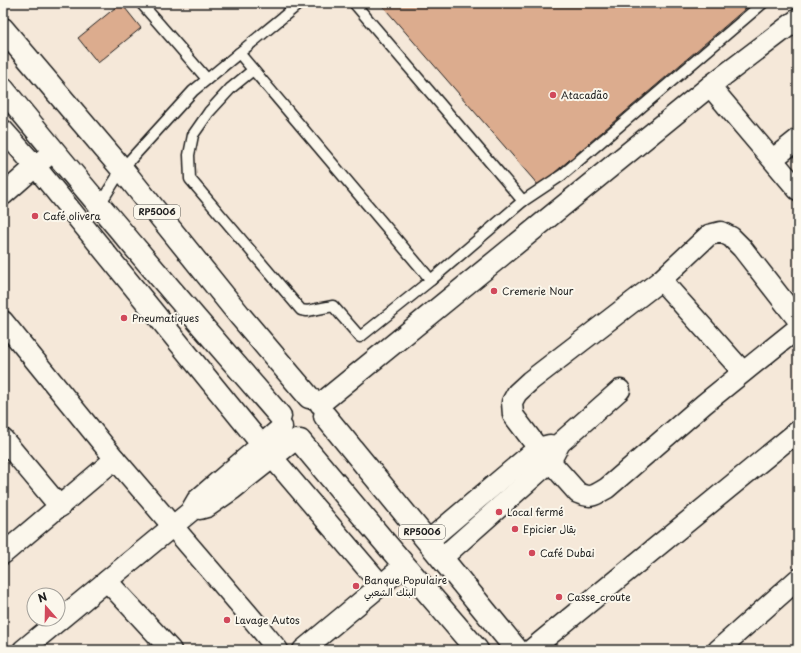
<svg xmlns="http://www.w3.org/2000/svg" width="801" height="653" font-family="'Playpen Sans','Playpen Sans Arabic',sans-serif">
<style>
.building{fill:#dcac8e;stroke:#1c1c1c}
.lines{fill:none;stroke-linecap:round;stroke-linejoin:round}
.lane-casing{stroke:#1c1c1c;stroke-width:13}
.street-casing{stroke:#1c1c1c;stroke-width:23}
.primary-casing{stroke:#1c1c1c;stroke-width:25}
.lane{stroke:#fbf7ec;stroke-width:10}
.street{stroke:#fbf7ec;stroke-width:20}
.primary{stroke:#fbf7ec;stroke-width:22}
.poi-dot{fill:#d1495b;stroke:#fbf7ec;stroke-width:1.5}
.labels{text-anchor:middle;stroke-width:4;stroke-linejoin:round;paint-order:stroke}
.shield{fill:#fbf7ec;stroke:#5f5e5a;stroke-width:1}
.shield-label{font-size:9px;font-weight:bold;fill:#1c1c1c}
.poi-label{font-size:10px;fill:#1c1c1c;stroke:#fbf7ec;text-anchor:start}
</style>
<rect width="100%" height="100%" fill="#f5e8d9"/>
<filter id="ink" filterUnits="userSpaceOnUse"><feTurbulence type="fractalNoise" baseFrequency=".025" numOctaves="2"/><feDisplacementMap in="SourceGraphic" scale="8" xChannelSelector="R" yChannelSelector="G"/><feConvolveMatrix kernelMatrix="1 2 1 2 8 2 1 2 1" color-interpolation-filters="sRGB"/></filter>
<g filter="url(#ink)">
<g class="building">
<polygon points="121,3 141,28 98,63 78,38"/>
<polygon points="380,3 752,3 539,186"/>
</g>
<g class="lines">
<defs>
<g id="lane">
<polyline points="141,3 207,79"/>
<polyline points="354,3 523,201"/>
<polyline points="239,53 431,280"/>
<polyline points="253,70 231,88 209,112 193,135 189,155 190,179 301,310 307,311 333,306 360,337 431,280 523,201 562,175 763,3"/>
<polyline points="100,204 122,169 193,91 300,3"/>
</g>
<g id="street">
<polyline points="710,86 798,190"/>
<polyline points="3,130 35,166 261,444 381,585"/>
<polyline points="773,159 798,139"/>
<polyline points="3,195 45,158"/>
<polyline points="661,280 743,372"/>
<path d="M798,320L742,248L731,237L721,232L709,235L661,280L530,381L517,393L512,402L513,415L538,448L578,493C592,499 595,495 607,488L704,404L798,328"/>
<polyline points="3,321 115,459 248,614 278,650"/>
<polyline points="320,404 710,86 798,19"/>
<polyline points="3,439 60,507"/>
<polyline points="200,509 207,507 233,489 295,440"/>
<polyline points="428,541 538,448 550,445"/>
<polyline points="3,554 115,459"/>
<polyline points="442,558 550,462 560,443 620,390"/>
<polyline points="107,581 171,650"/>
<polyline points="23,650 190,512 197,500 282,427"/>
<polyline points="303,650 404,566"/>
<polyline points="531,650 798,431"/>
<polyline points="718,650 798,579"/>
</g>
<g id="primary">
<polyline points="3,29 122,169 241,317 309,397"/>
<path d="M3,89C93,200 186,308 280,416"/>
<polyline points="325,416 517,650"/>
<polyline points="300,441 382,539 477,650"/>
</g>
</defs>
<use href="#lane" class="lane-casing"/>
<use href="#street" class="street-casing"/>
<use href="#primary" class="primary-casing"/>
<use href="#lane" class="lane"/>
<use href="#street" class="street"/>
<use href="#primary" class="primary"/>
</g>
</g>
<g class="poi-dot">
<circle cx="553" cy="95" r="4"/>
<circle cx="35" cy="216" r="4"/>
<circle cx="494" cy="291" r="4"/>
<circle cx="124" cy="318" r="4"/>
<circle cx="499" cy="512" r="4"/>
<circle cx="515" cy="529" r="4"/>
<circle cx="532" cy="553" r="4"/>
<circle cx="356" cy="586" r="4"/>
<circle cx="559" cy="597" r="4"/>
<circle cx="227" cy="620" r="4"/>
</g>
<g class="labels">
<g class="shield">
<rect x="134" y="205" width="46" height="14" rx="3"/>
<rect x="399" y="525" width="46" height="14" rx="3"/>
</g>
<g class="shield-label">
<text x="157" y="215">RP5006</text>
<text x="422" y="535">RP5006</text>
</g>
<g class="poi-label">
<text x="561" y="99">Atacadão</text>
<text x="43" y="220">Café olivera</text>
<text x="502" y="295">Cremerie Nour</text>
<text x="132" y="322">Pneumatiques</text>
<text x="507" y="516">Local fermé</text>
<text x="523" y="533">Epicier بقال</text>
<text x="540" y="557">Café Dubai</text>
<text x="364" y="584">Banque Populaire<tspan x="364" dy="12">البنك الشعبي</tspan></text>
<text x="567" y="601">Casse_croute</text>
<text x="235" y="624">Lavage Autos</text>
</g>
</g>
<rect width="801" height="653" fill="none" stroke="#fbf7ec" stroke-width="16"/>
<rect x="8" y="8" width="785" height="637" fill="none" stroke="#1c1c1c" stroke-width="1.5" filter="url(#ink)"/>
<g transform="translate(46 607) rotate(340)"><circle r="19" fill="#fbf7ec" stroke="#a29f99"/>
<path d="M0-3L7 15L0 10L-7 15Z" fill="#d1495b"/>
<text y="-6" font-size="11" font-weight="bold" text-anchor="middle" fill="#1c1c1c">N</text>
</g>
</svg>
